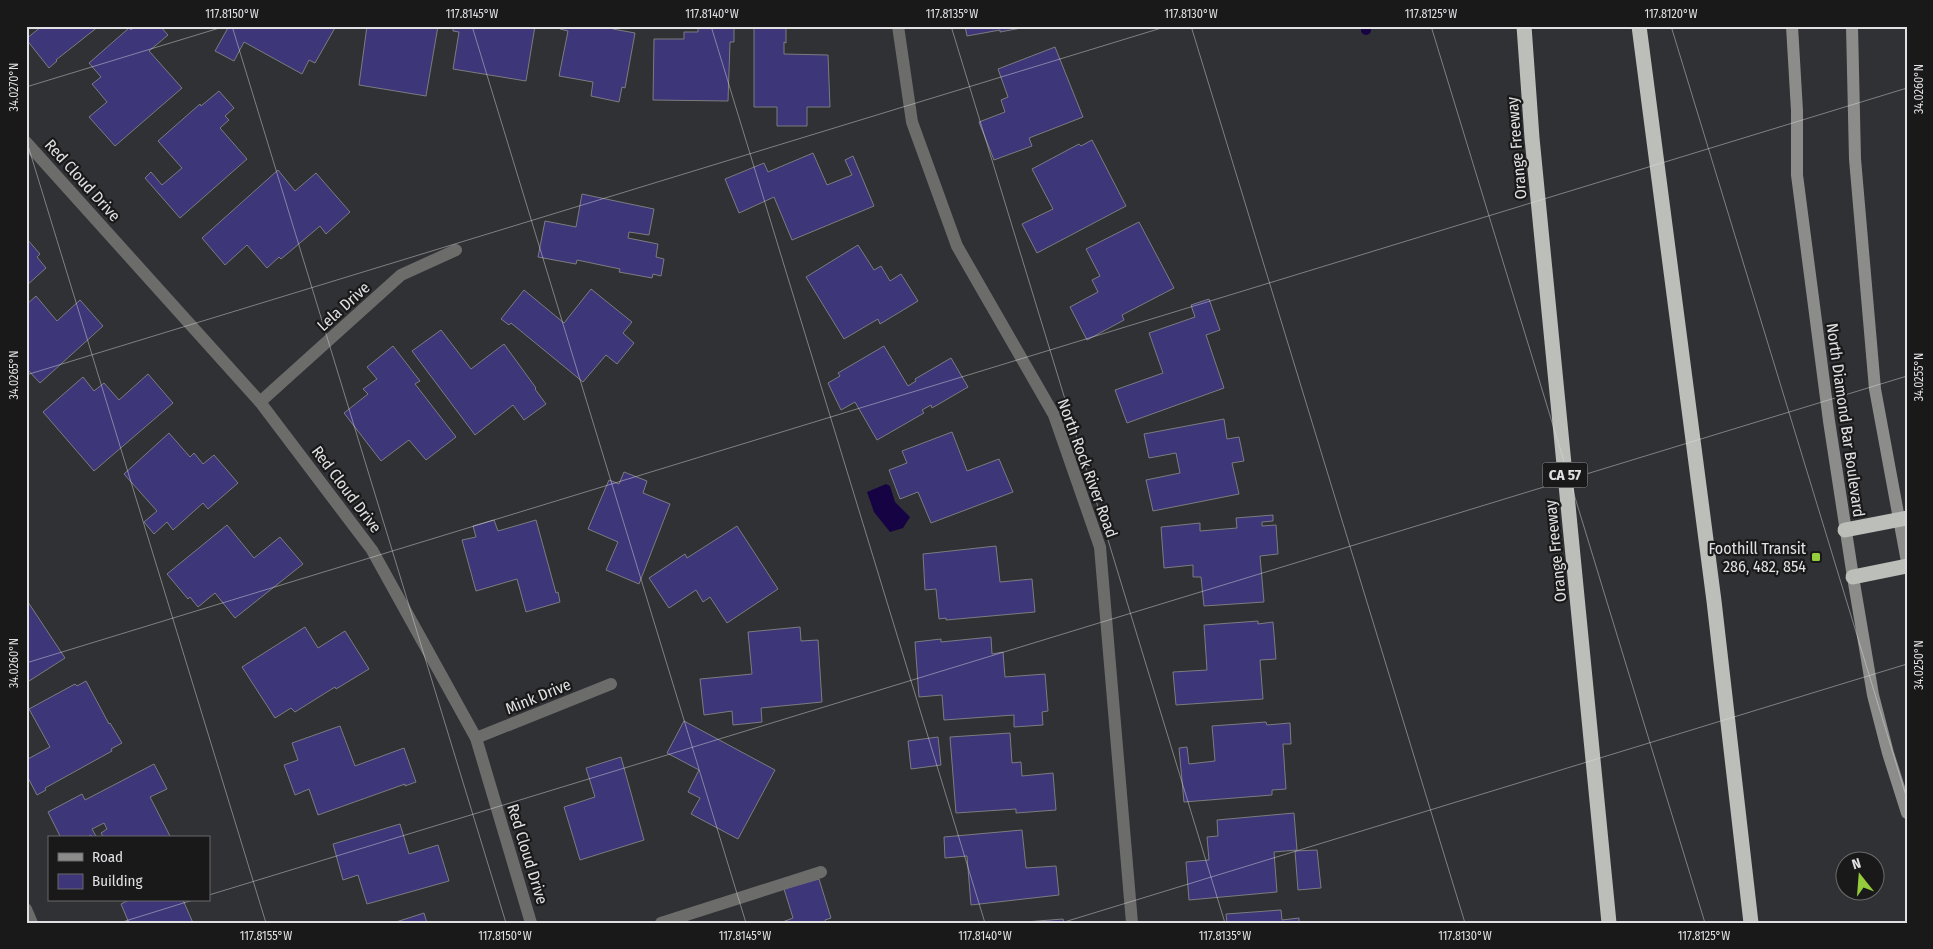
<svg xmlns="http://www.w3.org/2000/svg" width="1933" height="949" font-family="'Fira Sans Condensed',sans-serif">
<style>
.water{fill:#160344}
.lines{fill:none;stroke-linecap:round;stroke-linejoin:round}
.stream{stroke:#160344;stroke-width:10}
.building{fill:#3d3679;stroke:#7b7c7f}
.service{stroke:#6c6c6b;stroke-width:12}
.minor{stroke:#6c6c6b;stroke-width:12}
.secondary{stroke:#8c8d8b;stroke-width:12}
.motorway{stroke:#bcbeba;stroke-width:15}
.ticks{fill:none;stroke:#e1e1e3;stroke-width:1;stroke-opacity:0.45}
.poi-dot{fill:#95cc3b;stroke:#19191a;stroke-width:2}
.labels{text-anchor:middle;stroke-width:4.5;stroke-linejoin:round;paint-order:stroke}
.shield{fill:#19191a;stroke:#a5a5a7;stroke-width:1}
.shield-label{font-size:15px;font-weight:bold;fill:#e1e1e3}
.street-label{font-size:16px;fill:#e1e1e3;stroke:#19191a}
.poi-label{font-size:16px;fill:#e1e1e3;stroke:#19191a;text-anchor:end}
.neatline{fill:none;stroke:#e1e1e3;stroke-width:2}
.ticks-label{font-size:12px;text-anchor:middle;fill:#e1e1e3}
</style>
<rect width="100%" height="100%" fill="#303134"/>
<polygon class="water" points="886,484 890,486 895,502 910,517 903,528 890,532 874,512 867,492"/>
<g class="lines">
<polyline class="stream" points="1366,26 1366,30"/>
</g>
<g class="building">
<polygon points="42,26 99,26 56,60 57,61 49,68 26,39"/>
<polygon points="136,26 160,26 168,35 149,51 182,88 115,146 89,117 107,102 92,84 101,77 89,63 129,28 131,30"/>
<polygon points="229,26 336,26 315,63 309,60 302,74 244,42 234,61 215,51"/>
<polygon points="367,26 438,26 426,96 359,85"/>
<polygon points="453,26 535,26 526,81 453,69 459,32 453,31"/>
<polygon points="561,26 614,26 613,29 635,33 625,88 622,87 619,102 591,96 593,82 559,76 568,31 560,29"/>
<polygon points="698,26 734,26 734,42 730,42 728,101 653,100 654,39 684,39 684,32 698,32"/>
<polygon points="754,26 786,26 786,43 784,42 784,54 828,55 830,107 807,107 807,126 777,126 777,107 754,107"/>
<polygon points="965,26 1032,26 1000,32 1000,30 967,36"/>
<polygon points="1055,47 1083,117 1029,138 1032,146 994,160 979,122 1005,112 1001,100 1008,97 998,69"/>
<polygon points="219,91 234,108 225,116 229,120 220,128 247,159 180,218 145,178 151,172 162,185 182,168 158,141 200,104 201,106"/>
<polygon points="1092,140 1126,206 1037,253 1022,224 1053,209 1032,169 1079,144 1081,146"/>
<polygon points="813,153 827,185 852,175 845,160 853,156 874,206 792,240 774,197 739,213 725,179 764,163 768,172"/>
<polygon points="278,170 295,191 316,173 350,212 326,234 320,226 281,259 279,257 267,268 247,245 225,265 202,238"/>
<polygon points="582,194 654,209 649,235 629,232 628,238 658,244 656,257 664,259 661,276 653,274 652,278 619,272 620,269 577,260 576,264 538,257 545,221 576,227"/>
<polygon points="1139,222 1174,288 1122,315 1124,320 1087,340 1070,307 1098,292 1092,280 1100,276 1086,249"/>
<polygon points="26,238 40,254 37,257 46,268 26,286"/>
<polygon points="858,245 874,270 881,266 890,281 901,274 918,301 880,324 878,319 844,339 806,277"/>
<polygon points="591,289 632,322 623,333 634,343 617,364 606,355 583,382 511,323 509,325 501,319 524,290 564,323"/>
<polygon points="36,296 57,321 80,300 103,326 40,383 26,368 26,305"/>
<polygon points="1209,299 1220,330 1206,335 1224,388 1127,423 1115,390 1163,373 1149,333 1195,317 1191,305"/>
<polygon points="441,330 471,369 504,344 536,388 535,389 546,404 524,420 513,405 475,435 412,351"/>
<polygon points="393,346 420,381 415,384 456,437 426,460 409,440 381,461 344,413 368,394 363,389 377,379 367,367"/>
<polygon points="884,346 908,386 916,381 915,379 951,358 968,387 932,408 931,405 922,410 924,413 877,440 855,402 841,410 828,383 840,376 838,373"/>
<polygon points="148,374 173,403 94,471 43,412 83,377 94,391 104,383 119,400"/>
<polygon points="1224,419 1227,439 1239,437 1244,461 1232,463 1239,494 1153,511 1146,480 1180,473 1176,453 1149,458 1144,434"/>
<polygon points="952,432 967,471 999,459 1013,492 931,523 918,492 900,499 889,470 907,463 902,451"/>
<polygon points="169,433 190,457 194,453 203,464 214,455 238,483 208,509 203,503 173,530 167,522 154,534 144,522 157,511 124,474"/>
<polygon points="624,472 647,481 643,493 670,504 639,584 606,570 618,542 588,529 609,480 619,484"/>
<polygon points="1273,515 1273,521 1262,522 1262,526 1276,525 1278,554 1260,556 1264,602 1204,606 1201,577 1193,577 1193,565 1164,568 1161,527 1200,523 1200,531 1237,528 1236,518"/>
<polygon points="494,520 498,531 536,520 556,593 558,592 560,602 526,612 517,579 476,591 462,540 476,537 473,526"/>
<polygon points="227,525 254,558 280,537 303,564 235,618 215,593 198,607 190,597 188,599 167,574"/>
<polygon points="737,526 778,589 727,623 710,597 703,602 696,590 669,608 649,578 685,554 687,558"/>
<polygon points="996,546 1000,582 1032,579 1035,612 946,620 946,618 939,619 936,589 925,590 923,554"/>
<polygon points="26,599 65,658 26,683"/>
<polygon points="1258,621 1258,624 1273,622 1276,659 1260,660 1263,699 1176,705 1173,672 1207,670 1204,625"/>
<polygon points="305,627 318,648 345,631 369,669 336,689 335,687 295,712 291,708 275,718 242,667"/>
<polygon points="800,627 801,641 818,640 822,702 761,708 762,722 733,725 732,711 704,715 700,679 752,674 748,632"/>
<polygon points="991,637 992,654 1003,652 1005,677 1045,674 1048,711 1042,712 1043,725 1014,727 1014,715 944,720 942,695 919,697 915,642 941,639 941,642"/>
<polygon points="86,681 109,724 110,723 122,743 111,749 112,751 45,788 46,790 37,795 26,774 26,760 50,747 29,709 75,684 77,686"/>
<polygon points="684,721 775,770 738,839 691,814 700,798 688,792 699,770 667,753"/>
<polygon points="1266,722 1267,725 1290,723 1291,744 1283,744 1286,789 1272,790 1272,795 1184,802 1179,748 1187,747 1189,764 1215,761 1212,726"/>
<polygon points="340,726 355,766 404,748 416,782 405,786 405,784 318,815 309,789 295,795 284,765 298,760 292,743"/>
<polygon points="1010,733 1012,763 1021,762 1022,776 1053,773 1056,810 1016,813 1016,809 956,813 950,737"/>
<polygon points="938,737 941,765 911,769 908,741"/>
<polygon points="621,757 644,840 580,860 564,807 595,797 586,768"/>
<polygon points="154,764 167,789 150,797 171,838 104,838 101,833 107,829 104,823 92,829 97,838 93,838 91,835 86,838 61,838 48,812 82,794 85,800"/>
<polygon points="1294,813 1297,850 1274,852 1277,892 1189,900 1186,862 1209,860 1207,837 1218,836 1217,820"/>
<polygon points="400,824 409,854 438,845 449,881 367,904 358,875 343,880 333,844"/>
<polygon points="1022,830 1026,868 1056,866 1059,895 971,905 967,856 945,858 944,837"/>
<polygon points="1317,850 1321,888 1298,890 1295,851"/>
<polygon points="819,879 831,918 825,920 826,923 780,923 793,918 784,889"/>
<polygon points="129,900 183,900 193,923 129,923 121,904"/>
<polygon points="1281,910 1282,920 1299,918 1299,923 1227,923 1226,914"/>
<polygon points="424,913 427,923 393,923"/>
<polygon points="1063,919 1064,923 1025,922"/>
</g>
<g class="lines">
<polyline class="service" points="661,923 821,872"/>
<g class="minor">
<polyline points="898,26 912,122 957,246 1054,415 1100,547 1132,923"/>
<polyline points="26,142 260,402 372,550 476,738 531,923"/>
<polyline points="260,402 401,275 456,250"/>
<polyline points="476,738 611,684"/>
<polyline points="26,909 32,923"/>
</g>
<g class="secondary">
<polyline points="1792,26 1797,111 1797,175 1829,421 1853,577 1873,695 1888,753 1907,813"/>
<polyline points="1852,26 1855,159 1875,389 1907,562"/>
</g>
<g class="motorway">
<polyline points="1524,26 1532,138 1609,923"/>
<polyline points="1639,26 1714,601 1751,923"/>
<polyline points="1845,530 1907,518"/>
<polyline points="1853,577 1907,566"/>
</g>
</g>
<path class="ticks" d="M232,26L506,923M472,26L746,923M711,26L985,923M951,26L1225,923M1191,26L1465,923M1431,26L1705,923M1671,26L1907,799M26,87L226,26M26,139L266,923M26,375L1168,26M26,663L1907,88M209,895L1907,376M119,923L193,900M1061,923L1907,664"/>
<rect class="poi-dot" x="1811" y="552" width="10" height="10" rx="2.5"/>
<g class="labels">
<rect class="shield" x="1542.5" y="462.5" width="45" height="25" rx="4"/>
<g class="shield-label">
<text x="1565" y="480">CA 57</text>
</g>
<g class="street-label">
<text transform="translate(1516 148) rotate(-95)" y="6">Orange Freeway</text>
<text transform="translate(83 180) rotate(48)" y="6">Red Cloud Drive</text>
<text transform="translate(343 306) rotate(-42)" y="6">Lela Drive</text>
<text transform="translate(1846 420) rotate(82)" y="6">North Diamond Bar Boulevard</text>
<text transform="translate(1088 468) rotate(70)" y="6">North Rock River Road</text>
<text transform="translate(347 489) rotate(53)" y="6">Red Cloud Drive</text>
<text transform="translate(1555 551) rotate(-96)" y="6">Orange Freeway</text>
<text transform="translate(538 696) rotate(-22)" y="6">Mink Drive</text>
<text transform="translate(528 854) rotate(73)" y="6">Red Cloud Drive</text>
</g>
<g class="poi-label">
<text x="1806" y="554">Foothill Transit<tspan x="1806" dy="18">286, 482, 854</tspan></text>
</g>
</g>
<rect width="1933" height="949" fill="none" stroke="#19191a" stroke-width="55"/>
<rect x="48" y="836" width="162" height="65" fill="#19191a" stroke="#69696a"/>
<rect x="58" y="853" width="25" height="8" fill="#8c8d8b" stroke="#69696a"/>
<text x="92" y="862" font-size="15" fill="#e1e1e3">Road</text>
<rect x="58" y="874" width="25" height="15" fill="#3d3679" stroke="#69696a"/>
<text x="92" y="886" font-size="15" fill="#e1e1e3">Building</text>
<g transform="translate(1860 876) rotate(343)"><circle r="24" fill="#19191a" stroke="#69696a"/>
<path d="M0-4L9 19L0 12L-9 19Z" fill="#95cc3b"/>
<text y="-8" font-size="14" font-weight="bold" text-anchor="middle" fill="#e1e1e3">N</text>
</g>
<rect x="28" y="28" width="1878" height="894" class="neatline"/>
<g class="ticks-label">
<text x="232" y="18">117.8150°W</text>
<text x="472" y="18">117.8145°W</text>
<text x="712" y="18">117.8140°W</text>
<text x="952" y="18">117.8135°W</text>
<text x="1191" y="18">117.8130°W</text>
<text x="1431" y="18">117.8125°W</text>
<text x="1671" y="18">117.8120°W</text>
<text transform="translate(14 87) rotate(-90)" y="4">34.0270°N</text>
<text transform="translate(1919 89) rotate(-90)" y="4">34.0260°N</text>
<text transform="translate(14 375) rotate(-90)" y="4">34.0265°N</text>
<text transform="translate(1919 377) rotate(-90)" y="4">34.0255°N</text>
<text transform="translate(14 663) rotate(-90)" y="4">34.0260°N</text>
<text transform="translate(1919 665) rotate(-90)" y="4">34.0250°N</text>
<text x="266" y="940">117.8155°W</text>
<text x="505" y="940">117.8150°W</text>
<text x="745" y="940">117.8145°W</text>
<text x="985" y="940">117.8140°W</text>
<text x="1225" y="940">117.8135°W</text>
<text x="1465" y="940">117.8130°W</text>
<text x="1704" y="940">117.8125°W</text>
</g>
</svg>
